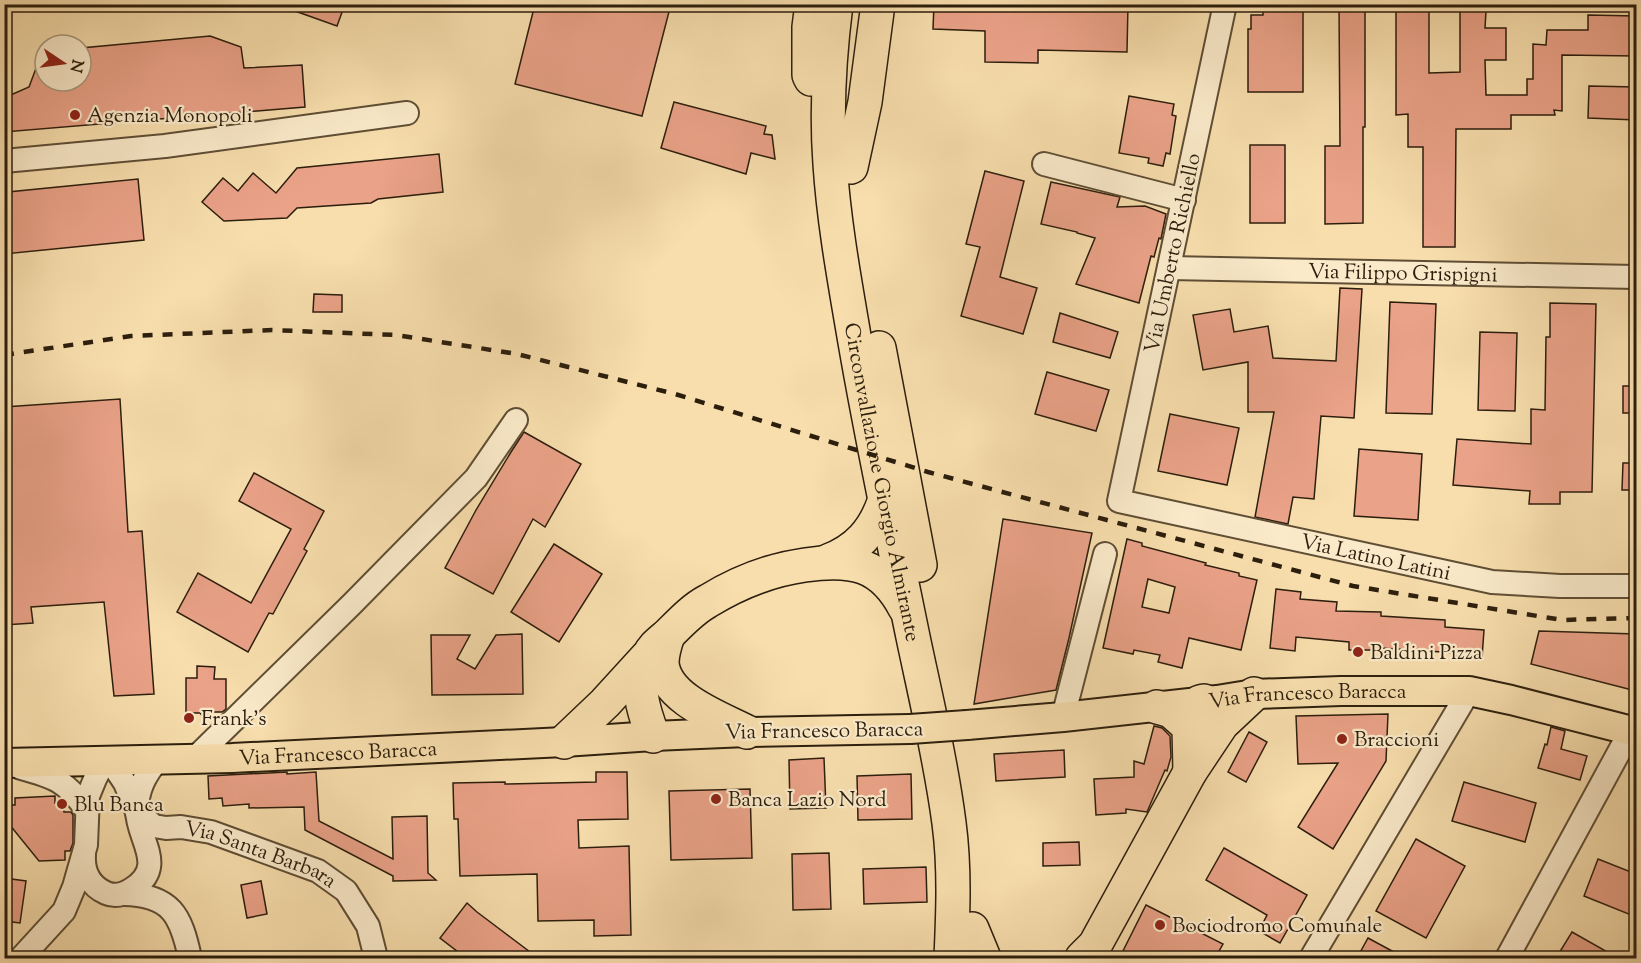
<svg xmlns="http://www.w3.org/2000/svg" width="1641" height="963" font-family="'Sorts Mill Goudy',serif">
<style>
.building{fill:#eaa288;stroke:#2c1e0d;stroke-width:1.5;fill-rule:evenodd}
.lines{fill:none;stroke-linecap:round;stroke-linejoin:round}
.minor-casing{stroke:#5f4e35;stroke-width:26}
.major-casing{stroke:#2c1e0d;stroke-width:32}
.highway-casing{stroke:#2c1e0d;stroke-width:36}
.minor{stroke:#faeaca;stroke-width:22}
.major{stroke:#f8dead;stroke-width:28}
.highway{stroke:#f8dead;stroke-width:33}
.rail{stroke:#2c1e0d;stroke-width:4.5;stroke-dasharray:10 10;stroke-linecap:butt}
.major-bridge-casing{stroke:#2c1e0d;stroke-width:32;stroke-linecap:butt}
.major-bridge{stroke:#f8dead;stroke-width:28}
.poi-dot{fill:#8f2418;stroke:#faeaca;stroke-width:2}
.labels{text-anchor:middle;stroke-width:4.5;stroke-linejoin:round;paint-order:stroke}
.poi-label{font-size:21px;fill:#2c1e0d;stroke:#faeaca;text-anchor:start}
.street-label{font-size:21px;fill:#2c1e0d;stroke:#faeaca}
</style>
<rect width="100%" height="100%" fill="#f8dead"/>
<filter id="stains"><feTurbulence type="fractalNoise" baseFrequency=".00333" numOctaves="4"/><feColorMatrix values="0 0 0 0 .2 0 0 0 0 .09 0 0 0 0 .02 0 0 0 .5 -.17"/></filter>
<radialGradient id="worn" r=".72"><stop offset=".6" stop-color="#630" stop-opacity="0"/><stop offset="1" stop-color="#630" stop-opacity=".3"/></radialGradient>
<g class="building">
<polygon points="282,4 345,4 337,26 281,6"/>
<polygon points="535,4 671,4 642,116 515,84"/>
<polygon points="934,4 1128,4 1127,52 1038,50 1038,63 985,62 985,31 933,29"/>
<polygon points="1339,4 1365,4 1365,127 1363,127 1363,223 1325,224 1325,146 1340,146"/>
<polygon points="1396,5 1429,5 1429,73 1460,72 1460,11 1486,11 1485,28 1506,28 1506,60 1485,60 1486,95 1527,95 1527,79 1533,79 1533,44 1546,45 1547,30 1588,30 1588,15 1636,16 1636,56 1562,55 1562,111 1554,110 1555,115 1511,115 1511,129 1456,129 1455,247 1423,247 1423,147 1408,147 1408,114 1396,115"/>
<polygon points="1263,11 1303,11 1303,92 1248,92 1248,29 1251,29 1251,15 1263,15"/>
<polygon points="210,36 241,47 244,68 302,65 305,107 4,132 4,95 13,94 29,87 44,47 45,81 81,81 81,48"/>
<polygon points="1589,86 1636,87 1636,120 1588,118"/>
<polygon points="1129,96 1174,104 1172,115 1176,116 1170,154 1166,153 1163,166 1148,163 1149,158 1119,153"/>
<polygon points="674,102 766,126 764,134 772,135 775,159 751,153 746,174 661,148"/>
<rect x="1250" y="145" width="35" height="78"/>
<polygon points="439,154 443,192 378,199 371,203 297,208 287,218 224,221 202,202 223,178 238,191 253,173 276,193 297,168"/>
<polygon points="985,171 1024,181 1000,277 1037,288 1023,334 961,316 980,247 966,244"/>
<polygon points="138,179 144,240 4,254 4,203 10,204 8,192"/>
<polygon points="1051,182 1120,197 1117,207 1145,206 1166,214 1161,239 1159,238 1154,257 1151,256 1139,303 1076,284 1095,238 1077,233 1077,232 1041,224"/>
<polygon points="1340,288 1362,289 1354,418 1321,416 1314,499 1293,497 1288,524 1255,517 1274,412 1248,412 1248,362 1203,370 1193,315 1230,309 1234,332 1268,326 1273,358 1336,361"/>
<polygon points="314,294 342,295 342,312 313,312"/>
<polygon points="1390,302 1436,304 1432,414 1386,413"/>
<polygon points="1550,303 1596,304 1592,492 1560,492 1560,504 1529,504 1530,491 1453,485 1457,439 1531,444 1531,409 1545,410 1546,337 1550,337"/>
<polygon points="1060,313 1118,332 1110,358 1053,342"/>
<polygon points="1480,332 1517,333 1515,411 1478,410"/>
<polygon points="1047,372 1109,390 1096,431 1035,414"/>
<rect x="1623" y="386" width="13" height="27"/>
<polygon points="120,399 128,532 142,531 154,694 114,696 104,602 31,607 33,623 4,625 4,407"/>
<polygon points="1170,414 1239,428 1227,485 1158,471"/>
<polygon points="524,432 581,464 545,527 533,519 493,594 445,568 476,510 511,452"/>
<polygon points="1359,449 1422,454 1418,520 1354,516"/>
<polygon points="1623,463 1636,463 1636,490 1622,490"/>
<polygon points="254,473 324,511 304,549 307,551 273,614 269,613 248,652 177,612 198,573 251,603 291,529 239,501"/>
<polygon points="1003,519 1092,533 1069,638 1056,690 974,704"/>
<path d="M1127,539L1142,543V546L1206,563L1205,565L1239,573V576L1257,580L1241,650L1189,638L1182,668L1158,662L1160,655L1134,650L1133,654L1103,648ZM1148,579L1175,587L1169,613L1142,607Z"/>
<polygon points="554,544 602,574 559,642 511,612"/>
<polygon points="1276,589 1301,592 1300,599 1337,602 1336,611 1381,612 1381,616 1445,620 1445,627 1484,630 1482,658 1457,656 1457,653 1381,648 1381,650 1349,650 1349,642 1296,637 1295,651 1270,648"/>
<polygon points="1539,631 1636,634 1636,691 1531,664"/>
<polygon points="522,634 523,694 432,695 431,635 470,635 457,659 475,669 496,635"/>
<polygon points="197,666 215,667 214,679 226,679 226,709 222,712 214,712 206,720 200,713 186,713 186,678 197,678"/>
<polygon points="1388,714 1386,761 1333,849 1298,827 1338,763 1298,764 1296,716"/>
<polygon points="1154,726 1162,728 1170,736 1171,757 1167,771 1165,770 1147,812 1126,809 1126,813 1096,815 1094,779 1134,777 1134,761 1144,764"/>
<polygon points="1551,727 1565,731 1561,749 1587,756 1580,780 1538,768 1545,744 1547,745"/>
<polygon points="1249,732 1267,742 1246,782 1228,772"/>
<polygon points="1064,750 1065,777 996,781 994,754"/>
<polygon points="824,758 826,808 790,809 789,760"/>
<polygon points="287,772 287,774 316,772 319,821 393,859 392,817 427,816 428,873 436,880 393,881 393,876 305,830 304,807 249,808 249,804 223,806 222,798 209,799 208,776"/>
<polygon points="596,772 627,772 628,819 578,820 579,848 629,846 631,935 594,936 594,920 538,921 537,874 460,876 458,819 454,819 453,783 505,782 505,784 596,782"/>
<polygon points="911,774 912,819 858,820 857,776"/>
<polygon points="1464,782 1536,803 1525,842 1452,821"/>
<polygon points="750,789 752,858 671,860 669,791"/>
<polygon points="55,796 55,803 63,803 64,812 71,812 73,815 73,843 70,851 65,851 65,860 39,861 9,824 8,805 15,805 15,798"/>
<polygon points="1416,839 1465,866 1426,938 1376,911"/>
<polygon points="1079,842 1080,865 1043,866 1043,843"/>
<polygon points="1224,848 1307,895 1280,943 1259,931 1267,915 1206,880"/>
<polygon points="829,853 831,909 793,910 792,854"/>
<polygon points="1598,859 1636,874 1636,917 1584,896"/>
<polygon points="926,867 927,902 864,904 863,869"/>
<polygon points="4,878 26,881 20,923 4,921"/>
<polygon points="261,881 267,914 247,918 241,885"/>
<polygon points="467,903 477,912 538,958 466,958 440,938"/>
<polygon points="1146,905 1223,944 1215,958 1139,958 1123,951"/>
<polygon points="1572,932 1618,958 1556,958"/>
<polygon points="1368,938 1405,958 1357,958"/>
</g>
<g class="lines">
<defs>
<g id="minor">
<path id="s1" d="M1225,4L1119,501L1492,582L1560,586H1636"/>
<polyline points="4,161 165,146 407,113"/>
<polyline points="1044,164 1184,200"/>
<path id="s2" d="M1169,268L1636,277"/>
<polyline points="1063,717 1105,554"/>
<polyline points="193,760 352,604 476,478 516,420"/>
<path d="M21,768C54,777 67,781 87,811"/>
<path d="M84,855C83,871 90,886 106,893C115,897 123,895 132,889C168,866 137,840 137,810C137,791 145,774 158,760"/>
<path d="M124,894C171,895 181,915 190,958"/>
<path id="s3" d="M21,958L64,911L74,887L86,845L88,796L95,779L103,763L107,760L113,765L125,783L137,812L154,826L166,828L181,827L211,832L318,871L346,891L368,926L376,958"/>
<polyline points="1311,958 1469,691"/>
<polyline points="1507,958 1631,730"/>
</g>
<g id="major">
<path id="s4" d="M967,725L1063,717L1217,700L1254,694L1341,691H1469L1511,700L1636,732"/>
<path id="s5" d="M4,763L232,758L564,742L653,736L747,732L910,729"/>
</g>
<g id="highway">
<path id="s6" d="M836,4C829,59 826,110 830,164C834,224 845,283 855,342C872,441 893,539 913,637C926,699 941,761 949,823C955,868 953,913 951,958"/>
<polyline points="811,79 809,75 809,27 812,4"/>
<polyline points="851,167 865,102 878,4"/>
<polyline points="879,348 920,565"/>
<path d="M828,561C857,550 874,531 884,502"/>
<path d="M668,635C665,644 662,654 662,663C665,699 720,718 747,732"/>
<polyline points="1157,707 1171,711 1189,727 1190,772"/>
<polyline points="1189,727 1200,702 1204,701"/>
<path d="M653,736C643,710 634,683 648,657C653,646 661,641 669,634C681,622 693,609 708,601C739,582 769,570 805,565C852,558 882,564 905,608"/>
<polyline points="564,742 605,703 647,657"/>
<polyline points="972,929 984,958"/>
<polyline points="1082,958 1095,945 1190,772 1222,724 1254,694"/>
</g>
</defs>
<use href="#minor" class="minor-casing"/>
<use href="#major" class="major-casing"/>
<use href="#highway" class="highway-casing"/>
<use href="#minor" class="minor"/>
<use href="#major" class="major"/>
<use href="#highway" class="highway"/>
<polyline class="rail" points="4,355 131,336 272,330 396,335 517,354 675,394 928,472 1353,586 1562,620 1636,618"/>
<defs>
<polyline id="major-bridge" points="910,729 967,725"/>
</defs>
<use href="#major-bridge" class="major-bridge-casing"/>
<use href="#major-bridge" class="major-bridge"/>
</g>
<g class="poi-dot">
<circle cx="75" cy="115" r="6"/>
<circle cx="1358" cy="652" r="6"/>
<circle cx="189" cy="718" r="6"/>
<circle cx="1342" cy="739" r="6"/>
<circle cx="716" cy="799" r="6"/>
<circle cx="62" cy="804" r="6"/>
<circle cx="1160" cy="925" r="6"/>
</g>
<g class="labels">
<g class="poi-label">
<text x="87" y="122">Agenzia Monopoli</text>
<text x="1370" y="659">Baldini Pizza</text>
<text x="201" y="725">Frank's</text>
<text x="1354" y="746">Braccioni</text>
<text x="728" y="806">Banca Lazio Nord</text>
<text x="74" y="811">Blu Banca</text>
<text x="1172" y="932">Bociodromo Comunale</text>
</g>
<g class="street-label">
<text transform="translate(1172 253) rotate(-78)" y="7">Via Umberto Richiello</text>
<text dy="7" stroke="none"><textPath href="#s2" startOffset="234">Via Filippo Grispigni</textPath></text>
<text dy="7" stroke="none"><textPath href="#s6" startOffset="483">Circonvallazione Giorgio Almirante</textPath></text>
<text dy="7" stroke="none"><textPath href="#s1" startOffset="771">Via Latino Latini</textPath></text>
<text dy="7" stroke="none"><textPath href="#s4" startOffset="342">Via Francesco Baracca</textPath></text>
<text transform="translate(824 730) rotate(-1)" y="7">Via Francesco Baracca</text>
<text dy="7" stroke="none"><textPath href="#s5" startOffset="334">Via Francesco Baracca</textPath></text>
<text dy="7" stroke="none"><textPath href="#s3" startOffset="418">Via Santa Barbara</textPath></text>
</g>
</g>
<rect width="1641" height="963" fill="none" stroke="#f8dead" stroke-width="24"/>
<rect x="6" y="6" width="1629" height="951" fill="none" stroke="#2c1e0d" stroke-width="3"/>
<rect x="12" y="12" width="1617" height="939" fill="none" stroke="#2c1e0d" stroke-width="1.5"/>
<g transform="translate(63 63) rotate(103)"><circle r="28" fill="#faeaca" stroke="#a8987e" stroke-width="1.5"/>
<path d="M0-4.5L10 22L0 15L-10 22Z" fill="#8f2418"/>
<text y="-9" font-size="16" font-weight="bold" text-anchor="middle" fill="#2c1e0d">N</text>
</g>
<rect width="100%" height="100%" filter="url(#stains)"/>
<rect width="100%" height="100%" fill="url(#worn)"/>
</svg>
